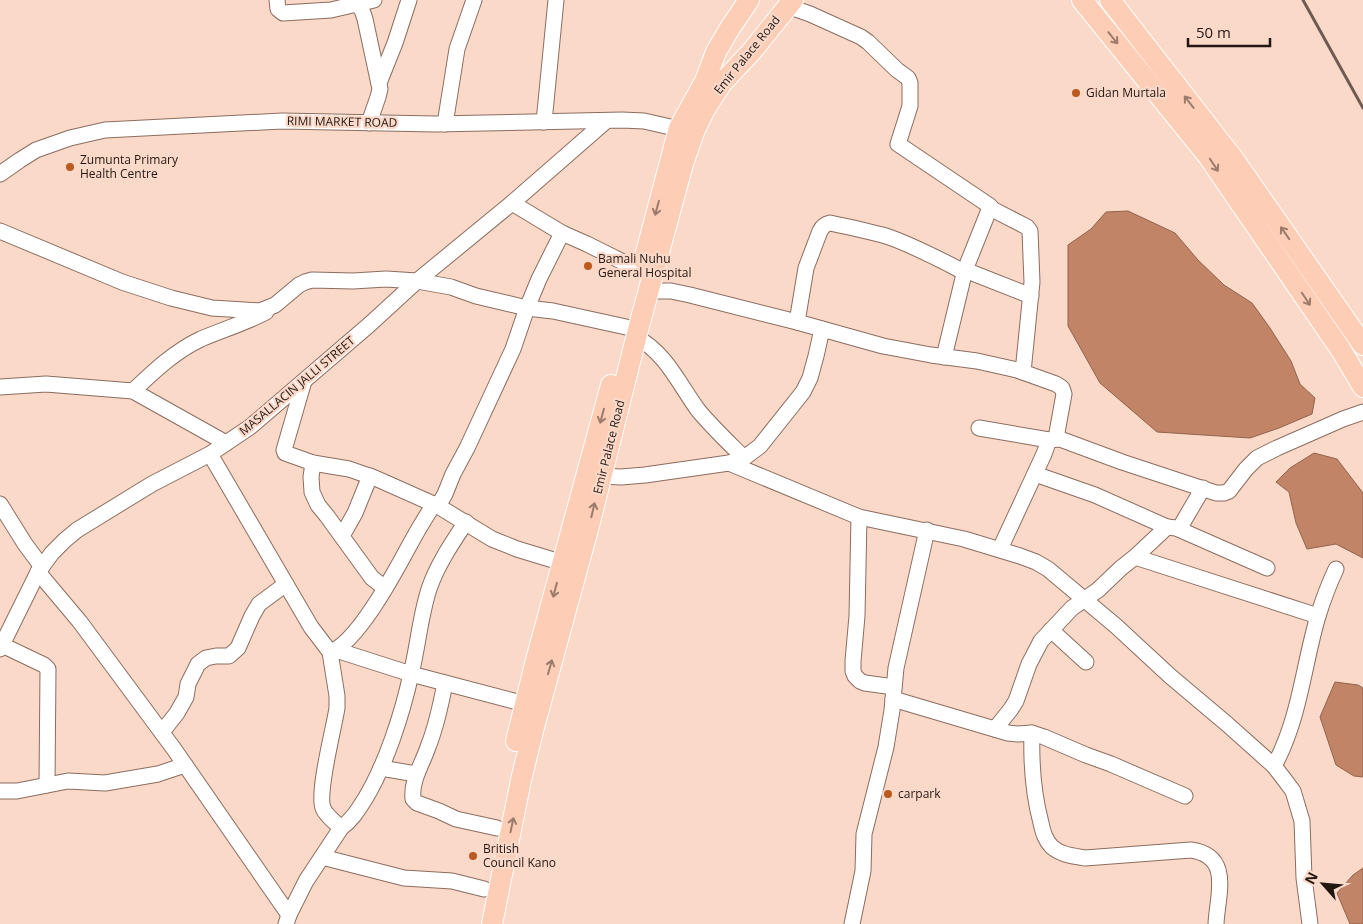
<svg xmlns="http://www.w3.org/2000/svg" width="1363" height="924" font-family="'Open Sans',sans-serif">
<style>
.water{fill:#c18466;stroke:#92634d}
.lines{fill:none;stroke-linecap:round;stroke-linejoin:round}
.minor-casing{stroke:#8b6d5f;stroke-width:17}
.major-casing{stroke:#fff;stroke-width:22}
.minor{stroke:#fff;stroke-width:15}
.major{stroke:#fecdb5;stroke-width:20}
.rail{stroke:#6d5a51;stroke-width:3}
.oneway{stroke:#9b7b6c}
.poi-dot{fill:#bb591e;stroke:#fbd9c9;stroke-width:2}
.labels{text-anchor:middle;stroke-width:4.5;stroke-linejoin:round;paint-order:stroke}
.street-label{font-size:12px;fill:#231712;stroke:#fbd9c9}
.poi-label{font-size:12px;fill:#231712;stroke:#fbd9c9;text-anchor:start}
</style>
<rect width="100%" height="100%" fill="#fbd9c9"/>
<g class="water">
<polygon points="1128,211 1175,233 1198,260 1224,285 1252,303 1270,328 1291,361 1300,384 1315,398 1312,414 1279,428 1250,438 1157,432 1100,383 1068,326 1068,245 1091,229 1106,212"/>
<polygon points="1314,453 1337,459 1363,493 1363,558 1336,544 1307,549 1296,523 1289,492 1276,482 1290,468"/>
<polygon points="1335,682 1358,685 1363,688 1363,777 1354,776 1336,765 1320,717"/>
<polygon points="1363,868 1363,924 1350,924 1337,893 1353,875"/>
</g>
<g class="lines">
<defs>
<g id="minor">
<polyline points="277,0 278,9 283,13 331,10 374,0"/>
<polyline points="354,0 362,10 365,19 380,89 378,97 369,123"/>
<polyline points="787,6 810,14 861,37 868,42 897,70 908,78 910,83 910,106 898,144 990,206 989,210 965,270 944,357"/>
<polyline points="379,83 395,43 409,0"/>
<polyline points="544,122 556,0"/>
<polyline points="445,124 457,49 474,0"/>
<polyline points="0,174 20,160 36,150 70,138 105,130 282,121 435,124 622,120 644,121 688,131"/>
<polyline points="512,203 562,233 587,244 629,265 641,269"/>
<polyline points="990,208 1027,227 1030,231 1032,282 1023,372"/>
<polyline points="0,231 122,282 171,298 212,308 260,311 275,305 299,285 305,282 312,280 353,281 386,279 417,281 451,287 476,296 527,308 553,311 626,327"/>
<polyline points="965,270 1031,296"/>
<polyline points="649,291 671,291 690,295 797,322 883,346 931,355 977,361 1017,370 1056,384 1062,388 1064,394 1056,438"/>
<path d="M797,322L806,268L820,231C822,227 825,224 830,223C849,227 868,231 886,236C913,245 939,259 964,272"/>
<path d="M636,337C666,353 679,384 698,410C712,427 728,442 744,458"/>
<polyline points="304,381 284,450 285,453 313,463 349,469 375,478 438,506 492,539 517,549 563,563"/>
<polyline points="0,387 46,384 133,391 226,443"/>
<path d="M133,391C153,372 175,351 201,339C222,330 245,323 266,312"/>
<polyline points="979,428 1049,440 1060,439 1122,462 1216,493 1224,493 1229,491 1246,469 1257,458 1277,448 1343,419 1363,412"/>
<path d="M210,454L311,627L330,652L337,696V708C334,728 317,792 323,808C326,816 335,822 341,828"/>
<polyline points="313,463 311,477 312,492 318,505 327,516 372,578 385,588"/>
<polyline points="729,463 859,517 964,539 1020,556 1036,562 1048,569 1116,626 1170,676 1227,724 1274,766 1284,779 1293,791 1302,821 1304,878 1310,924"/>
<polyline points="1035,474 1095,495 1167,527"/>
<polyline points="601,476 621,477 645,475 729,463 744,458 760,446 803,392 810,378 816,356 822,329"/>
<polyline points="0,504 25,544 42,567"/>
<polyline points="438,506 445,494 453,474 467,448 513,349 527,308 539,279 562,233"/>
<polyline points="859,517 857,616 853,661 853,671 855,676 860,681 865,683 894,687"/>
<polyline points="1179,529 1203,488"/>
<polyline points="342,536 355,513 370,476"/>
<polyline points="1000,549 1044,454 1049,440"/>
<polyline points="1135,557 1318,616"/>
<polyline points="38,572 80,622 174,749 289,915"/>
<polyline points="1051,630 1086,662"/>
<polyline points="2,645 44,665 48,669 47,785"/>
<polyline points="0,649 38,572 52,553 65,540 77,530 152,484 210,454 250,427 369,325 417,281 512,203 606,121"/>
<polyline points="336,650 411,674 525,704"/>
<path d="M330,652C357,643 394,574 408,548C416,533 425,518 434,504"/>
<path d="M445,683C441,704 436,727 428,747C422,765 411,780 413,799L417,803L439,811L456,819L497,828"/>
<polyline points="893,699 1008,733 1018,734 1032,733 1044,737 1086,755 1111,764 1185,796"/>
<polyline points="995,729 1011,709 1016,701 1029,664 1041,641 1072,608 1098,590 1121,568 1135,557 1167,527 1176,528 1267,568"/>
<polyline points="162,732 177,713 186,697 188,684 198,664 206,658 216,656 229,656 238,648 252,616 259,604 286,584"/>
<path d="M1032,733C1031,764 1033,793 1041,823C1043,832 1045,840 1052,847C1061,855 1074,856 1085,858L1191,850C1233,856 1217,896 1216,924"/>
<path d="M1274,766C1300,718 1303,667 1318,616C1323,600 1329,584 1336,569"/>
<polyline points="381,768 416,774"/>
<polyline points="0,791 17,791 68,781 105,783 158,774 185,765"/>
<polyline points="322,857 404,878 452,881 484,889"/>
<path d="M286,924L289,915L306,881L341,828C352,820 358,810 365,799C386,764 402,715 411,674C418,646 420,617 429,589C437,565 452,543 466,522"/>
<polyline points="852,924 863,871 864,834 886,747 892,710 896,668 927,530"/>
</g>
<g id="major">
<polyline points="1082,0 1208,156 1341,350 1363,387"/>
<polyline points="1110,0 1235,161 1363,345"/>
<polyline points="644,260 679,128 705,81 716,52 730,28 749,0"/>
<polyline points="516,741 536,660 611,385"/>
<polyline points="492,924 521,780 534,727 590,522 639,326 683,164 694,132 705,109 721,84 752,51 793,0"/>
</g>
</defs>
<use href="#minor" class="minor-casing"/>
<use href="#major" class="major-casing"/>
<use href="#minor" class="minor"/>
<use href="#major" class="major"/>
<polyline class="rail" points="1303,0 1363,108"/>
</g>
<defs><path id="oneway-shaft" d="M-6 0H5M1.5-3L5.5 0L1.5 3" fill="none" stroke-width="1.6" stroke-linecap="round" stroke-linejoin="round" transform="scale(1.25)"/></defs>
<g class="oneway">
<use href="#oneway-shaft" transform="translate(1113 38) rotate(51)"/>
<use href="#oneway-shaft" transform="translate(1189 102) rotate(-128)"/>
<use href="#oneway-shaft" transform="translate(1214 165) rotate(56)"/>
<use href="#oneway-shaft" transform="translate(657 208) rotate(105)"/>
<use href="#oneway-shaft" transform="translate(1285 233) rotate(-125)"/>
<use href="#oneway-shaft" transform="translate(1306 299) rotate(56)"/>
<use href="#oneway-shaft" transform="translate(602 416) rotate(105)"/>
<use href="#oneway-shaft" transform="translate(593 510) rotate(-77)"/>
<use href="#oneway-shaft" transform="translate(555 590) rotate(105)"/>
<use href="#oneway-shaft" transform="translate(550 667) rotate(-74)"/>
<use href="#oneway-shaft" transform="translate(512 825) rotate(-78)"/>
</g>
<g class="poi-dot">
<circle cx="1076" cy="93" r="5"/>
<circle cx="70" cy="167" r="5"/>
<circle cx="588" cy="266" r="5"/>
<circle cx="888" cy="794" r="5"/>
<circle cx="473" cy="856" r="5"/>
</g>
<g class="labels">
<g class="street-label">
<text transform="translate(747 55) rotate(-51)" y="4">Emir Palace Road</text>
<text transform="translate(342 122) rotate(1)" y="4">RIMI MARKET ROAD</text>
<text transform="translate(297 386) rotate(-40)" y="4">MASALLACIN JALLI STREET</text>
<text transform="translate(609 447) rotate(-76)" y="4">Emir Palace Road</text>
</g>
<g class="poi-label">
<text x="1086" y="97">Gidan Murtala</text>
<text x="80" y="164">Zumunta Primary<tspan x="80" dy="14">Health Centre</tspan></text>
<text x="598" y="263">Bamali Nuhu<tspan x="598" dy="14">General Hospital</tspan></text>
<text x="898" y="798">carpark</text>
<text x="483" y="853">British<tspan x="483" dy="14">Council Kano</tspan></text>
</g>
</g>
<g transform="translate(1323 884) rotate(297)" stroke="#fbd9c9" stroke-width="4" paint-order="stroke">
<path d="M0-4L9 19L0 12L-9 19Z" fill="#231712"/>
<text y="-8" font-size="14" font-weight="bold" text-anchor="middle" fill="#231712">N</text>
</g>
<path d="M1188 38v8h82v-8" fill="none" stroke="#231712" stroke-width="2.5"/>
<text x="1196" y="38" font-size="15" fill="#231712" stroke="#fbd9c9" stroke-width="4" paint-order="stroke">50 m</text>
</svg>
